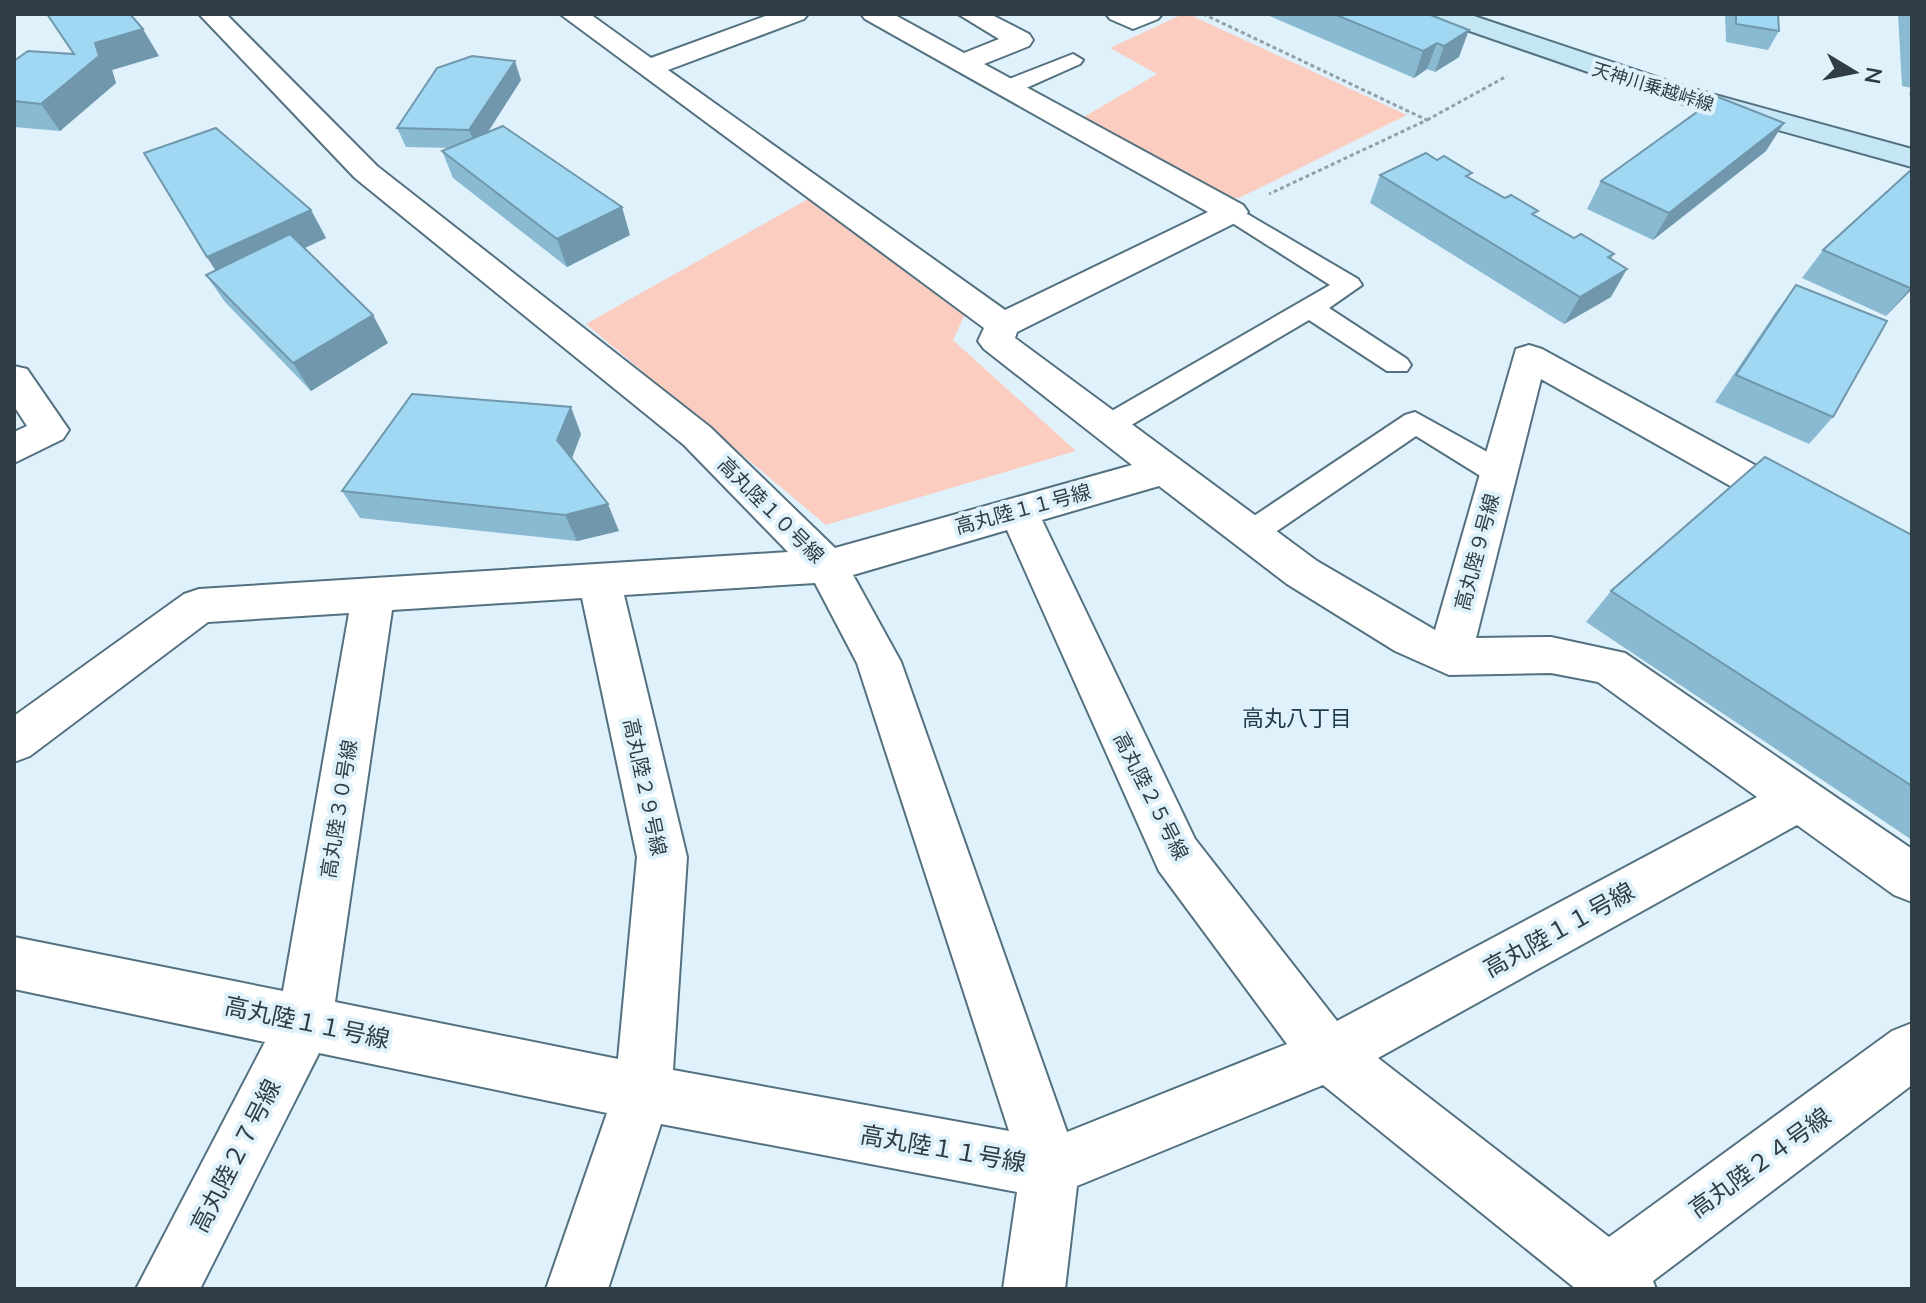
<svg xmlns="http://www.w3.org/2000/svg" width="1926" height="1303" font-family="Mulish,'Noto Sans JP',sans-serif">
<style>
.green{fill:#fbcdc1}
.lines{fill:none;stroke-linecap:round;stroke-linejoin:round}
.lane-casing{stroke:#547180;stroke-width:4}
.street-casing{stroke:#547180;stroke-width:4}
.secondary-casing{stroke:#547180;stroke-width:4}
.path{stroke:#91a1aa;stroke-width:3;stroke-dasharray:4 3;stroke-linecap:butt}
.lane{fill:#fff;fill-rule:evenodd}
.street{fill:#fff;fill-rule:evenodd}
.secondary{fill:#c5e7f5;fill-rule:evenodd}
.wall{fill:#8abad2}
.shaded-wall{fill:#7097ab}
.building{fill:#a0d8f4;stroke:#7097ab;stroke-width:2}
.labels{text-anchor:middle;stroke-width:8;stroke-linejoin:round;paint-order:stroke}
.far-street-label{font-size:18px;fill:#303d44;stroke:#dff2fc}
.street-label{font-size:20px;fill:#303d44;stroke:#dff2fc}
.neighbourhood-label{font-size:22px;fill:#203c49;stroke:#dff2fc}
.near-street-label{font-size:24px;fill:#303d44;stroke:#dff2fc}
</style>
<rect width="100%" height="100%" fill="#dff2fc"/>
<g class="green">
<polygon points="1183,14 1188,14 1407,115 1239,198 1221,198 1082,118 1157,74 1110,48"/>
<polygon points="808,199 967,310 953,340 1076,451 826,525 586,324"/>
</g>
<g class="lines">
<defs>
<g id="lane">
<polygon points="1073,54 1083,60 1080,64 1015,93 1007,94 996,88 999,83"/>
<polygon points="1232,205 1358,279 1362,285 1329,308 1407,359 1411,365 1407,371 1387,371 1309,320 1116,434 1106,437 1096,434 1092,427 1096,420 1330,285 1223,217 1220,212"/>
<polygon points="1415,412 1509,464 1513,472 1509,480 1498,483 1487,480 1416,436 1261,542 1250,546 1239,542 1234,534 1239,526 1405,415"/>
</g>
<g id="street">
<path d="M199,14H226L377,166L710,427L835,548L1132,465L984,349L978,341L984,328L560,14H590L651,58L771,14H808L804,19L668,70L1005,310L1208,212L865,19L861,14H893L964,53L999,39L958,14H990L1029,34L1033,40L1029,46L984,64L1243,205L1248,212L1243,219L1017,332L1015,338L1317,561L1435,630L1516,349L1529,345L1542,349L1808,494L1814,504L1808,514L1794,519L1780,514L1541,379L1476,638L1551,637L1625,653L1912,849V902L1894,895L1797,825L1378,1058L1609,1237L1892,1031L1912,1023V1085L1653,1281L1656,1289H1576L1323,1085L1077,1186L1065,1289H1003L1017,1192L661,1124L608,1289H546L607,1113L319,1053L200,1289H136L265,1042L14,989V937L283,991L349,613L208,622L30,756L14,762V716L184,594L199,589L788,552L684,445L355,178ZM1159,486L1287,584L1395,651L1449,675L1551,673L1598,682L1757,797L1337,1021L1195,839L1042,520ZM1007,530L1159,871L1287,1044L1067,1132L901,662L853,575ZM815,583L857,663L1009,1131L673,1070L687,857L624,595ZM582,598L637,857L618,1059L335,1002L392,610Z"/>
<polygon points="1106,14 1162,14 1158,19 1133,29 1110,19"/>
<polygon points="14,366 27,369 69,430 63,439 14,463 14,432 27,426 14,406"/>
</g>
<polygon id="secondary" points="1431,14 1468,14 1686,87 1912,149 1912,167 1666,99 1435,19"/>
</defs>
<use href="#lane" class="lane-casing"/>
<use href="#street" class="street-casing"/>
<use href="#secondary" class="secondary-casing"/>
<g class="path">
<polyline points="1203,14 1427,120 1269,194"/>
<polyline points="1427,120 1507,76"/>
</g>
<use href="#lane" class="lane"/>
<use href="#street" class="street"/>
<use href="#secondary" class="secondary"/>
</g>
<g class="wall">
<polygon points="1265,14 1428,14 1459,57 1435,72 1427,69 1414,78"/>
<polygon points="1725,14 1778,14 1779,31 1768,50 1726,42"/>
<polygon points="1898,14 1912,14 1912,96 1909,95 1910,91 1912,88 1902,86"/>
<polygon points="159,56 112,70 116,83 60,131 14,127 14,61"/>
<polygon points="521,80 488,132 630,235 567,267 453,178 442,151 449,148 406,147 397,128"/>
<polygon points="1766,151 1653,240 1587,209 1601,181"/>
<polygon points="1380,175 1470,178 1574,238 1614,254 1611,259 1611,297 1564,324 1370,203"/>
<polygon points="311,210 326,238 305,248 388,343 311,391 225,302 206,275 215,270 207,257"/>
<polygon points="1823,250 1912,289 1886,316 1802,278"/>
<polygon points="1796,285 1833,417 1809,444 1715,402 1775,313"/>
<polygon points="581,434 572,458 619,531 577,541 360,518 342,491"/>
<polygon points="1912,535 1912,840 1586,622 1611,591"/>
</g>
<g class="shaded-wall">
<polygon points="143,29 159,56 112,70 116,83 60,131 41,104 95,43"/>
<polygon points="1469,30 1459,57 1435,72 1444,46"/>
<polygon points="1437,43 1427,69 1414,78 1423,51"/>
<polygon points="515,61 521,80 477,149 469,130"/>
<polygon points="1784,123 1766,151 1653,240 1669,213"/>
<polygon points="622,207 630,235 567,267 557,239"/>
<polygon points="311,210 326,238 225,285 207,257"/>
<polygon points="1627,269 1611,297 1564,324 1580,297"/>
<polygon points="1912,286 1912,289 1886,316"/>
<polygon points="373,315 388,343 311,391 293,363"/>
<polygon points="571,407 581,434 569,466 557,440"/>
<polygon points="608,504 619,531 577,541 565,515"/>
</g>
<g class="building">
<polygon points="47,14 130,14 143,29 95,43 99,56 41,104 14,101 14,61 28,51 74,54"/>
<polygon points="1334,14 1428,14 1469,30 1444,46 1437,43 1423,51"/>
<polygon points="1736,14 1778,14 1779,31 1736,24"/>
<polygon points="472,56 515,61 469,130 397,128 437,68"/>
<polygon points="1718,97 1784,123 1669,213 1601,181"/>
<polygon points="503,126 622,207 557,239 442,151"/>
<polygon points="216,128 311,210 207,257 144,153"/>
<polygon points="1426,153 1437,160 1444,156 1472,173 1466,176 1505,198 1511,195 1538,211 1532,214 1574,238 1581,234 1614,254 1608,257 1627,269 1580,297 1380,175"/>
<polygon points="1912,169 1912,286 1910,288 1823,250"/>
<polygon points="290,234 373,315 293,363 206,275"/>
<polygon points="1796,285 1887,321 1833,417 1736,375"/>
<polygon points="412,394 571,407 557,440 608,504 565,515 342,491"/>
<polygon points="1765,457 1912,535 1912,786 1611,591"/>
</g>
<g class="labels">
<g class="far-street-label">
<text transform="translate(1653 87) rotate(17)" y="6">天神川乗越峠線</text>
</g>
<g class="street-label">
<text transform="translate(1023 509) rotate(-15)" y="7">高丸陸１１号線</text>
<text transform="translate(771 510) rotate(45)" y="7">高丸陸１０号線</text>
<text transform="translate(1477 552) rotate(-75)" y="7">高丸陸９号線</text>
<text transform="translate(645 787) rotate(78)" y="7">高丸陸２９号線</text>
<text transform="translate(1151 796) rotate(63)" y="7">高丸陸２５号線</text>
<text transform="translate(339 809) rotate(-81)" y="7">高丸陸３０号線</text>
</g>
<g class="neighbourhood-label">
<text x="1297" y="726">高丸八丁目</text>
</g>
<g class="near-street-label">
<text transform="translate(1559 930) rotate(-29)" y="8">高丸陸１１号線</text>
<text transform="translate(307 1023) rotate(12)" y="8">高丸陸１１号線</text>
<text transform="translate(943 1149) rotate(10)" y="8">高丸陸１１号線</text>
<text transform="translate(236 1156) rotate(-63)" y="8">高丸陸２７号線</text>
<text transform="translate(1760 1163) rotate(-36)" y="8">高丸陸２４号線</text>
</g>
</g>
<rect width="1926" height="1303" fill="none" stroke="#303d44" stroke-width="32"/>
<g transform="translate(1854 72) rotate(100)" stroke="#dff2fc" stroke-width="6" paint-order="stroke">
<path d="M0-6L14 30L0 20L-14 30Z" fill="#303d44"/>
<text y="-12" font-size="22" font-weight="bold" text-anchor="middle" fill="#303d44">N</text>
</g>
</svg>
